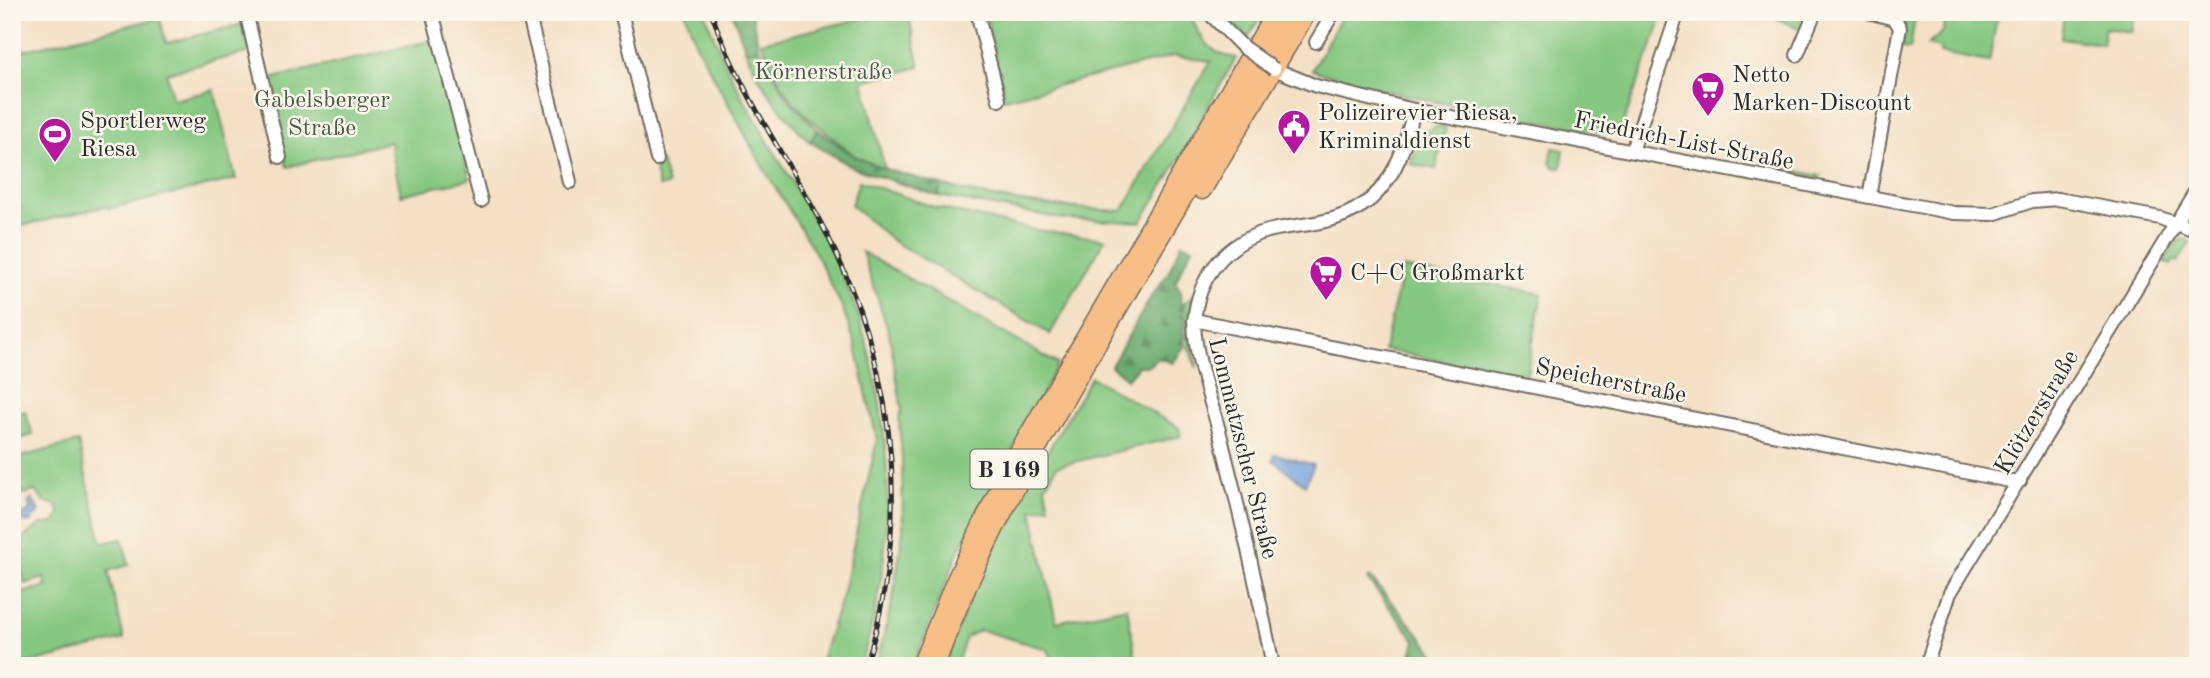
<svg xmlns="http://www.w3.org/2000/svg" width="2210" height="678" font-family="'Old Standard TT',serif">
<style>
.green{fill:#86c881;stroke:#587a56;stroke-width:2}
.forest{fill:url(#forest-firs);stroke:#4c6c4d;stroke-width:2}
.water{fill:url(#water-ripples);stroke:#4e6683;stroke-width:2}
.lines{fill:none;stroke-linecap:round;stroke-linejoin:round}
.minor-casing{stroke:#716a61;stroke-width:16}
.highway-casing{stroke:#716a61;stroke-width:21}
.minor{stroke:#fff;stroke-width:12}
.highway{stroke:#f7be87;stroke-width:18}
.rail-casing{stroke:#2b2b2b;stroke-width:5}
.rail{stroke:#fbf7ec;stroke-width:2.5;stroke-dasharray:8;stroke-linecap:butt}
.minor-bridge-casing{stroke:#716a61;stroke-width:16;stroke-linecap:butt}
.minor-bridge{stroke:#fff;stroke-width:12}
.labels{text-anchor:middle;stroke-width:5;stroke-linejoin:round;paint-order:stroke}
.shield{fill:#fbf7ec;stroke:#696865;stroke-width:2}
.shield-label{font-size:23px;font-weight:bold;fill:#2b2b2b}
.park-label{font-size:24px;fill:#465a45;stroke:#fbf7ec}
.poi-label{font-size:24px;fill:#2b2b2b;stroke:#fbf7ec;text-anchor:start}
.street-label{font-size:24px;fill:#2b2b2b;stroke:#fbf7ec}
</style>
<defs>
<pattern id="forest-firs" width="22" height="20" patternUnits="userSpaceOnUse" patternTransform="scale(1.75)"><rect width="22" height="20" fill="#6cac6f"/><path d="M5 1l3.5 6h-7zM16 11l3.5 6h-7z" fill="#598c5b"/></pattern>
<pattern id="water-ripples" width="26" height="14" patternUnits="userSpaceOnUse" patternTransform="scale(1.75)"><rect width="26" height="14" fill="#72a0db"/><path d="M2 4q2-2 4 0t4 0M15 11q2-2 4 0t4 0" fill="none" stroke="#5e83b2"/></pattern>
</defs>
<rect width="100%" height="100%" fill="#fbf7ec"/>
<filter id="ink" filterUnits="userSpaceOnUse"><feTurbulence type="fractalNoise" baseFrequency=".0143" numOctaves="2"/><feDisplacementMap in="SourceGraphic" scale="14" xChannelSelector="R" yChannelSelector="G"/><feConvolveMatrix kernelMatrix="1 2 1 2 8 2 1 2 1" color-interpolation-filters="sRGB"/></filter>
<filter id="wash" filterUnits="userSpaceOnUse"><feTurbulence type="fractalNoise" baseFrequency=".00686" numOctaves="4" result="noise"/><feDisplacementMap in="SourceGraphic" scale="28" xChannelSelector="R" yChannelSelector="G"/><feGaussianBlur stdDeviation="1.57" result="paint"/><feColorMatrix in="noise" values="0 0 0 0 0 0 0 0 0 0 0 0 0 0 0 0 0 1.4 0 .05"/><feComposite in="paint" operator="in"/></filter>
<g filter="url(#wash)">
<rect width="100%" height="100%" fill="#f4e0c5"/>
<g class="green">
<path d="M685,12H705C733,97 789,169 829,247C894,374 905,531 860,666H819L843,592L877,440L855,343L842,307L815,252L761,164L696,44Z"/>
<polygon points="890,12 908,12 920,67 863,81 885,169 856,157 808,117 790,98 775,73 761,42"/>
<path d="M985,12H1192C1191,26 1207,47 1219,53C1224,56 1230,56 1236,58L1208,106L1199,127L1141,222L1063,219L938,196L941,185C1002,202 1060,208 1122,211L1211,61L1174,56L1005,99Z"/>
<polygon points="1221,12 1264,12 1248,38"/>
<path d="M1344,12H1664L1622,126L1613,132L1604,133C1507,115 1407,100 1312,70Z"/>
<polygon points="1779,12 1811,12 1803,30 1777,19"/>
<polygon points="1902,12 1916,12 1910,49 1902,48 1905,17"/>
<polygon points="1947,12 1998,12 1989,62 1940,53 1940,48 1927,45 1943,32"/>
<polygon points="2064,12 2134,12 2131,32 2105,28 2102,44 2061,38"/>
<polygon points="160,18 166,43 243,24 250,52 166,73 173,100 214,90 236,179 108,209 107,206 12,228 12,53"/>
<polygon points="434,40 470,179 401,195 390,142 287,167 265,80"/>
<path d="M759,48L789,100L818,130L810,142C782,114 761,87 746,51Z"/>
<polygon points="1436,126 1446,127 1436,169 1410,164 1425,133"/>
<polygon points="1553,148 1564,150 1561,168 1554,167 1550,163"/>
<polygon points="661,161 668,185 659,187 653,163"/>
<polygon points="1760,164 1821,176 1816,179 1759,167"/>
<polygon points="859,181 934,207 1030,229 1105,239 1050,334 893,241 851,205"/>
<polygon points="2183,239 2190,242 2178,262 2174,260 2171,265 2164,262 2178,241"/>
<polygon points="862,252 1058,364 958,552 913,666 876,666 893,598 903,530 902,458 899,419 902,410 889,333"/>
<polygon points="1403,268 1542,294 1526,376 1384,350"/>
<polygon points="1194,296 1188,321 1197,368 1187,344 1184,303"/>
<polygon points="1091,377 1179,428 1181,436 1057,466 1045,487 1049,506 1032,510 1056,622 1127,607 1137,666 1058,666 1047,649 980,630 966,637 956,666 944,666 972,593 1033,469 1042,461"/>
<polygon points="25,411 33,435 12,441 12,415"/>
<polygon points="78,442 102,543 122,539 129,565 108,571 124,639 20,666 12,666 12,596 47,586 44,578 25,584 15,544 41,524 54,523 60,514 56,505 43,501 35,491 24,494 20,489 14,490 12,485 12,459"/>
</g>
<g class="forest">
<polygon points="732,12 751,12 759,48 746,51"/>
<polygon points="818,130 856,157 885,169 941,185 938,196 854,168 810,142"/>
<polygon points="1182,243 1193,247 1175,282 1181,291 1184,347 1173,363 1158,358 1148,366 1138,366 1127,379 1111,366 1152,295 1167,275"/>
<polygon points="1370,577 1424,640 1443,666 1408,666 1415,640 1367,579"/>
</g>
<g class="water">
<polygon points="1275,454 1314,465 1305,485 1273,460"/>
<polygon points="32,499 39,510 37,515 32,517 31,522 26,523 21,519 23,514 29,512 30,505 28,503"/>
</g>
</g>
<g filter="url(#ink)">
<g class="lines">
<defs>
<g id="minor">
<polyline points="246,12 280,157"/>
<polyline points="432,12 481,201"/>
<polyline points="528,12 570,182"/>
<polyline points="621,12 657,159"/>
<polyline points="977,12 999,100"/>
<polyline points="1208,12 1243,47"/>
<polyline points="1868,12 1895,19 1900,28 1869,197"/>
<polyline points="1316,42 1334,12"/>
<polyline points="1797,55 1815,12"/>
<polyline points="1274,69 1316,86 1414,110 1954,213 1993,214 2032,201 2058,199 2160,218 2198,232"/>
<polyline points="1632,151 1678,12"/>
<polyline points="1194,320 2010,481 2020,481"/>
<path d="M1273,666C1258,589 1240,514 1221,438C1213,405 1190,347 1195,314C1201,270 1233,237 1277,229C1312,223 1342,223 1371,199C1397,176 1406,143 1414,110"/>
<polyline points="1926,666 1950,593 2198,187"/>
</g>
<g id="highway">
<polyline points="1202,190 1307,12"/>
<polyline points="921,666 955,582 1010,467 1276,12"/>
<path d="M935,666C981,537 1053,419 1122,301C1179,205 1235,108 1292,12"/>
</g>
</defs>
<use href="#minor" class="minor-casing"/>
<use href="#highway" class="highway-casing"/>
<use href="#minor" class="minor"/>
<use href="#highway" class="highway"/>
<defs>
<path id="rail" d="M711,12C736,83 778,145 814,210C894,354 915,507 866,666"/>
</defs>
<use href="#rail" class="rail-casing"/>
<use href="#rail" class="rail"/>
<defs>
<polyline id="minor-bridge" points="1243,47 1274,69"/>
</defs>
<use href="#minor-bridge" class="minor-bridge-casing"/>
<use href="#minor-bridge" class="minor-bridge"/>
</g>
</g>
<defs>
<symbol id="supermarket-pin" viewBox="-11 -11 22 30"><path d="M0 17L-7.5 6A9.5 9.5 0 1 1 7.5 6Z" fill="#b5179e" stroke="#fbf7ec"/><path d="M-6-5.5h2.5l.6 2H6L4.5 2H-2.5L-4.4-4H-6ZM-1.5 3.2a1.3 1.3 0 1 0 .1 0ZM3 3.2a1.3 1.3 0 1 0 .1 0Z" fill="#fff"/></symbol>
<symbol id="civic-pin" viewBox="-11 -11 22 30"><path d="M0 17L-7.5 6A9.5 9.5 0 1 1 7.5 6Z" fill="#b5179e" stroke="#fbf7ec"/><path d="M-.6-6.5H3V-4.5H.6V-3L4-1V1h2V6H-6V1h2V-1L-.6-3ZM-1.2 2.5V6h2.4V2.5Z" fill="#fff"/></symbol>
<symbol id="stadium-pin" viewBox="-11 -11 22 30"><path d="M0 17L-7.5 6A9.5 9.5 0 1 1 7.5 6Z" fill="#b5179e" stroke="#fbf7ec"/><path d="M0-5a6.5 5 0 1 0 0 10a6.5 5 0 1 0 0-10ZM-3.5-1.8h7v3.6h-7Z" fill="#fff"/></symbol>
</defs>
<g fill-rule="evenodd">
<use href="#supermarket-pin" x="1689" y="69" width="38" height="52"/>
<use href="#civic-pin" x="1275" y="107" width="38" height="52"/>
<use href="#stadium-pin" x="36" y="115" width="38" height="52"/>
<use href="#supermarket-pin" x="1307" y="253" width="38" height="52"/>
</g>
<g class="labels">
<rect class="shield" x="970.5" y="449.5" width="77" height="39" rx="5"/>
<g class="shield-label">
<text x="1009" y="477">B 169</text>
</g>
<g class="park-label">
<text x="823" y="79">Körnerstraße</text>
<text x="322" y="107">Gabelsberger<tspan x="322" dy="28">Straße</tspan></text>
</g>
<g class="poi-label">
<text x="1732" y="82">Netto<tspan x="1732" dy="28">Marken-Discount</tspan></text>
<text x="1318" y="120">Polizeirevier Riesa,<tspan x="1318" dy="28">Kriminaldienst</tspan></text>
<text x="80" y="128">Sportlerweg<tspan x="80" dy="28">Riesa</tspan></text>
<text x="1350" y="280">C+C Großmarkt</text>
</g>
<g class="street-label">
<text transform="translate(1684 140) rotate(11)" y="8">Friedrich-List-Straße</text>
<text transform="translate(1611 380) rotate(11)" y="8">Speicherstraße</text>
<text transform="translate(2036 412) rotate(-59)" y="8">Klötzerstraße</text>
<text transform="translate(1244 448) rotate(76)" y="8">Lommatzscher Straße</text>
</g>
</g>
<rect width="2210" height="678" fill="none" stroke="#fbf7ec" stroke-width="42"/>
</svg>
